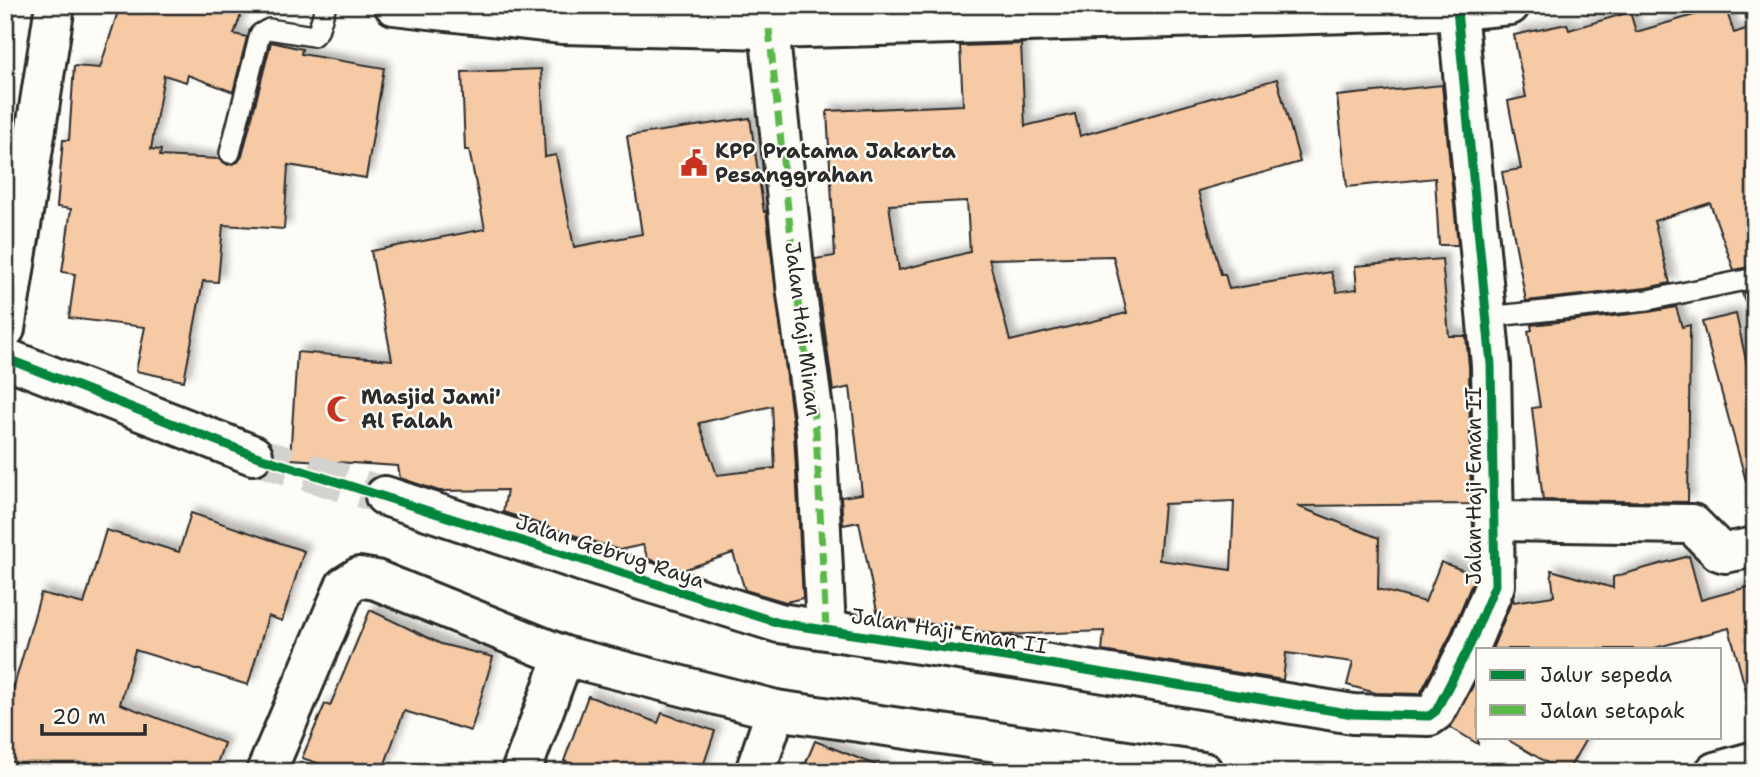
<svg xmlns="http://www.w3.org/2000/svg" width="1760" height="777" font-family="'Shantell Sans',sans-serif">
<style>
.building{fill:#f5caa4;stroke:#2b2b2b;stroke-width:2;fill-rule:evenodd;filter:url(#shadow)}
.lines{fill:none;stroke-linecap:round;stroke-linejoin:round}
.street-tunnel{stroke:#d3d2ce;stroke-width:38;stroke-dasharray:38 19;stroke-linecap:butt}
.lane-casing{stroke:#2b2b2b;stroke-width:24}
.street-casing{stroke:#2b2b2b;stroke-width:44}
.secondary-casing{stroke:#2b2b2b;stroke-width:44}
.lane{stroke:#fdfcf7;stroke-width:19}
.street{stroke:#fdfcf7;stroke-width:38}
.secondary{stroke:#fdfcf7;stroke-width:38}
.quiet{stroke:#58b947;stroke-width:7;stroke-dasharray:14 7;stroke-linecap:butt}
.cycleway-casing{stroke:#fdfcf7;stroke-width:13}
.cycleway{stroke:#00873e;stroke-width:9}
.labels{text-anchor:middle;stroke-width:5;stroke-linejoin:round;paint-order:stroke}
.poi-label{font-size:21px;font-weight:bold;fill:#2b2b2b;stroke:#fdfcf7;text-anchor:start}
.street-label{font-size:21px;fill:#2b2b2b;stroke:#fdfcf7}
</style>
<defs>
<filter id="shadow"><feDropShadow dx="6" dy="-6" stdDeviation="3.5" flood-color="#0004"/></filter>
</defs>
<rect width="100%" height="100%" fill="#fdfcf7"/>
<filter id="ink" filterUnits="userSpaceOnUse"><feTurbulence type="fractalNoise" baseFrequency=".0143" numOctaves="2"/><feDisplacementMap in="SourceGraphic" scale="14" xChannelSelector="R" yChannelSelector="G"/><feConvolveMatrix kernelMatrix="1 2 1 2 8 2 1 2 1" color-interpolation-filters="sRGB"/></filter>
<g filter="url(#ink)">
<g class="building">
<polygon points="120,5 223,5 242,12 234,34 247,37 233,92 188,75 186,82 164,75 151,149 161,150 160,156 219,159 228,165 238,162 242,156 271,42 302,49 301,54 384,68 366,178 288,165 284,229 223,225 218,282 203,281 184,381 136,371 145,327 69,318 75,274 62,272 71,209 57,207 63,140 69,140 74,66 100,68"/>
<polygon points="1725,6 1734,33 1755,26 1755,266 1734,270 1710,203 1654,221 1670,283 1646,288 1526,301 1502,172 1521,169 1508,101 1526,97 1514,35 1567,24 1569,30 1630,12 1636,32"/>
<path d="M1021,44L1025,126L1075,114L1080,136L1277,79L1300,162L1198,191L1221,274H1225L1229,289L1331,272L1337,292L1357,289L1355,266L1442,259L1449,336H1466L1469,366L1471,504L1297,506L1379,538L1378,589L1425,602L1441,562L1473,574V581L1450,636L1420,694L1376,693L1347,685L1353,662L1286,653L1283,680L1102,651L1104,631L1004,635L878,616L859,522L843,525L841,497L862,494L850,387L833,391L815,259L835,256L827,111L963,105L960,46ZM967,201L970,252L899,270L889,205ZM1113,256L1127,313L1010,341L989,259ZM1234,501L1231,570L1159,560L1164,504Z"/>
<path d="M541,69L545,157L556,155L574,247L642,234L627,136L750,118L764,212L766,211L794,433L803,598L786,602L745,590L733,553L683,570L648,559L643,545L619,550L503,512L507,490L439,491L400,478L398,466L290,459L297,352L392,360L371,251L485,229L469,150H465L462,72ZM772,406L775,468L717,475L699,423Z"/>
<polygon points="1442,85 1458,245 1439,245 1435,178 1347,187 1337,96"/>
<polygon points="1755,291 1755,316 1751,317 1742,293"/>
<polygon points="1676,307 1682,327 1690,325 1688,502 1543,500 1532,408 1540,407 1528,331 1532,330 1531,325 1649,312"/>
<polygon points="1736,314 1755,402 1755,480 1746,481 1702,322"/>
<polygon points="191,513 304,551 282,621 268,616 248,685 135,650 120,704 224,743 214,772 44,772 5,760 5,717 41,593 84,604 106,530 179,552"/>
<polygon points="1689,556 1701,600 1755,585 1755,690 1746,691 1729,628 1651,649 1492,649 1513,598 1514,602 1554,596 1551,570 1613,588 1613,577"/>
<polygon points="370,610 441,644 493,657 471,731 404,711 382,772 345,772 302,758 325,704 330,706"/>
<polygon points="1478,677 1478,744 1450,727"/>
<polygon points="588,696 658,723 662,713 715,731 701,772 592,772 564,761"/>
<polygon points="1503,737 1587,737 1567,772 1563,772"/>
<polygon points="815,741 888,770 888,772 802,772"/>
</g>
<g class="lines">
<polyline class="street-tunnel" points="253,455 385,496"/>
<defs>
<g id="lane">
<polyline points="230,153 260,34 269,29 313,36 318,31 326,5"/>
<polyline points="1487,317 1648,300 1755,278"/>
</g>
<g id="street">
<polyline points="769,29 797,294 816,431 826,629"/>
<polyline points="5,358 253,455"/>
<polyline points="385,496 583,562 779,623 1019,659 1353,714 1429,716 1436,711 1470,645 1495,585 1491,365 1457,10"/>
<polyline points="1494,521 1687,524 1692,524 1719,551 1725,553 1755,547"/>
<polyline points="266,772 345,586 359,577 376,580 564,656 776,710 1203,772"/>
<polyline points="521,772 564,656"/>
<polyline points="755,772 776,710"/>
<polyline points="1715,772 1755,761"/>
</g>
<g id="secondary">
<polyline points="394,5 562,24 769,29 1457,10 1510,5"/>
<polyline points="5,329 55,5"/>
</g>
</defs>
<use href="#lane" class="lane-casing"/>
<use href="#street" class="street-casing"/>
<use href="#secondary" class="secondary-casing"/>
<use href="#lane" class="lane"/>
<use href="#street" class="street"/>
<use href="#secondary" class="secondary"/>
<polyline class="quiet" points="769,29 797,294 816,431 826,629"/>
<defs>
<polyline id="cycleway" points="5,358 253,455 779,623 1019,659 1353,714 1429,716 1436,711 1470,645 1495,585 1491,365 1457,10"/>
</defs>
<use href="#cycleway" class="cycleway-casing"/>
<use href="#cycleway" class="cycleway"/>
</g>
</g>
<defs>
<symbol id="civic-bare" viewBox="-9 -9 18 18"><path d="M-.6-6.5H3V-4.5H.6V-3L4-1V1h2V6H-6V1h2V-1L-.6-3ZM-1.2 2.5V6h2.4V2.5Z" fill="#c8321e" stroke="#fdfcf7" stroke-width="2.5" paint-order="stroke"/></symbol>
<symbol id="mosque-bare" viewBox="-9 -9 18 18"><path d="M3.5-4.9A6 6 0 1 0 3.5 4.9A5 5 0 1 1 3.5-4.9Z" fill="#c8321e" stroke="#fdfcf7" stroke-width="2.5" paint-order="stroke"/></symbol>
</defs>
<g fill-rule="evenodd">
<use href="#civic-bare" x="675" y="144" width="38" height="38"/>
<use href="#mosque-bare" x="321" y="390" width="38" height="38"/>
</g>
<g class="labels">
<g class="poi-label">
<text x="715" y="158">KPP Pratama Jakarta<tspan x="715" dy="24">Pesanggrahan</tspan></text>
<text x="361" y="404">Masjid Jami'<tspan x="361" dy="24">Al Falah</tspan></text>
</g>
<g class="street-label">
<text transform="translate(803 329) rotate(83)" y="7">Jalan Haji Minan</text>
<text transform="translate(1474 486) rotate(-90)" y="7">Jalan Haji Eman II</text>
<text transform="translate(610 551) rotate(18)" y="7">Jalan Gebrug Raya</text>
<text transform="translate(949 631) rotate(9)" y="7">Jalan Haji Eman II</text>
</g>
</g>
<rect width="1760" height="777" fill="none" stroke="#fdfcf7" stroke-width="28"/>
<rect x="14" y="14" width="1732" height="749" fill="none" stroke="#2b2b2b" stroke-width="2.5" filter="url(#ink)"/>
<rect x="1476" y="648" width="245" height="91" fill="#fdfcf7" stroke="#a9a8a5" stroke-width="2"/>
<rect x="1490" y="670" width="35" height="10" fill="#00873e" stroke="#a9a8a5" stroke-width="2"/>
<text x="1540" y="682" font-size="21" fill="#2b2b2b">Jalur sepeda</text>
<rect x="1490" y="705" width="35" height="10" fill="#58b947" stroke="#a9a8a5" stroke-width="2"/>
<text x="1540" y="718" font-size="21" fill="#2b2b2b">Jalan setapak</text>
<path d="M42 724v10h103v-10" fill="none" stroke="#2b2b2b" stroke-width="3.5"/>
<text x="52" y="724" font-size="21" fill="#2b2b2b" stroke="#fdfcf7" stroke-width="5" paint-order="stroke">20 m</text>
</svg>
